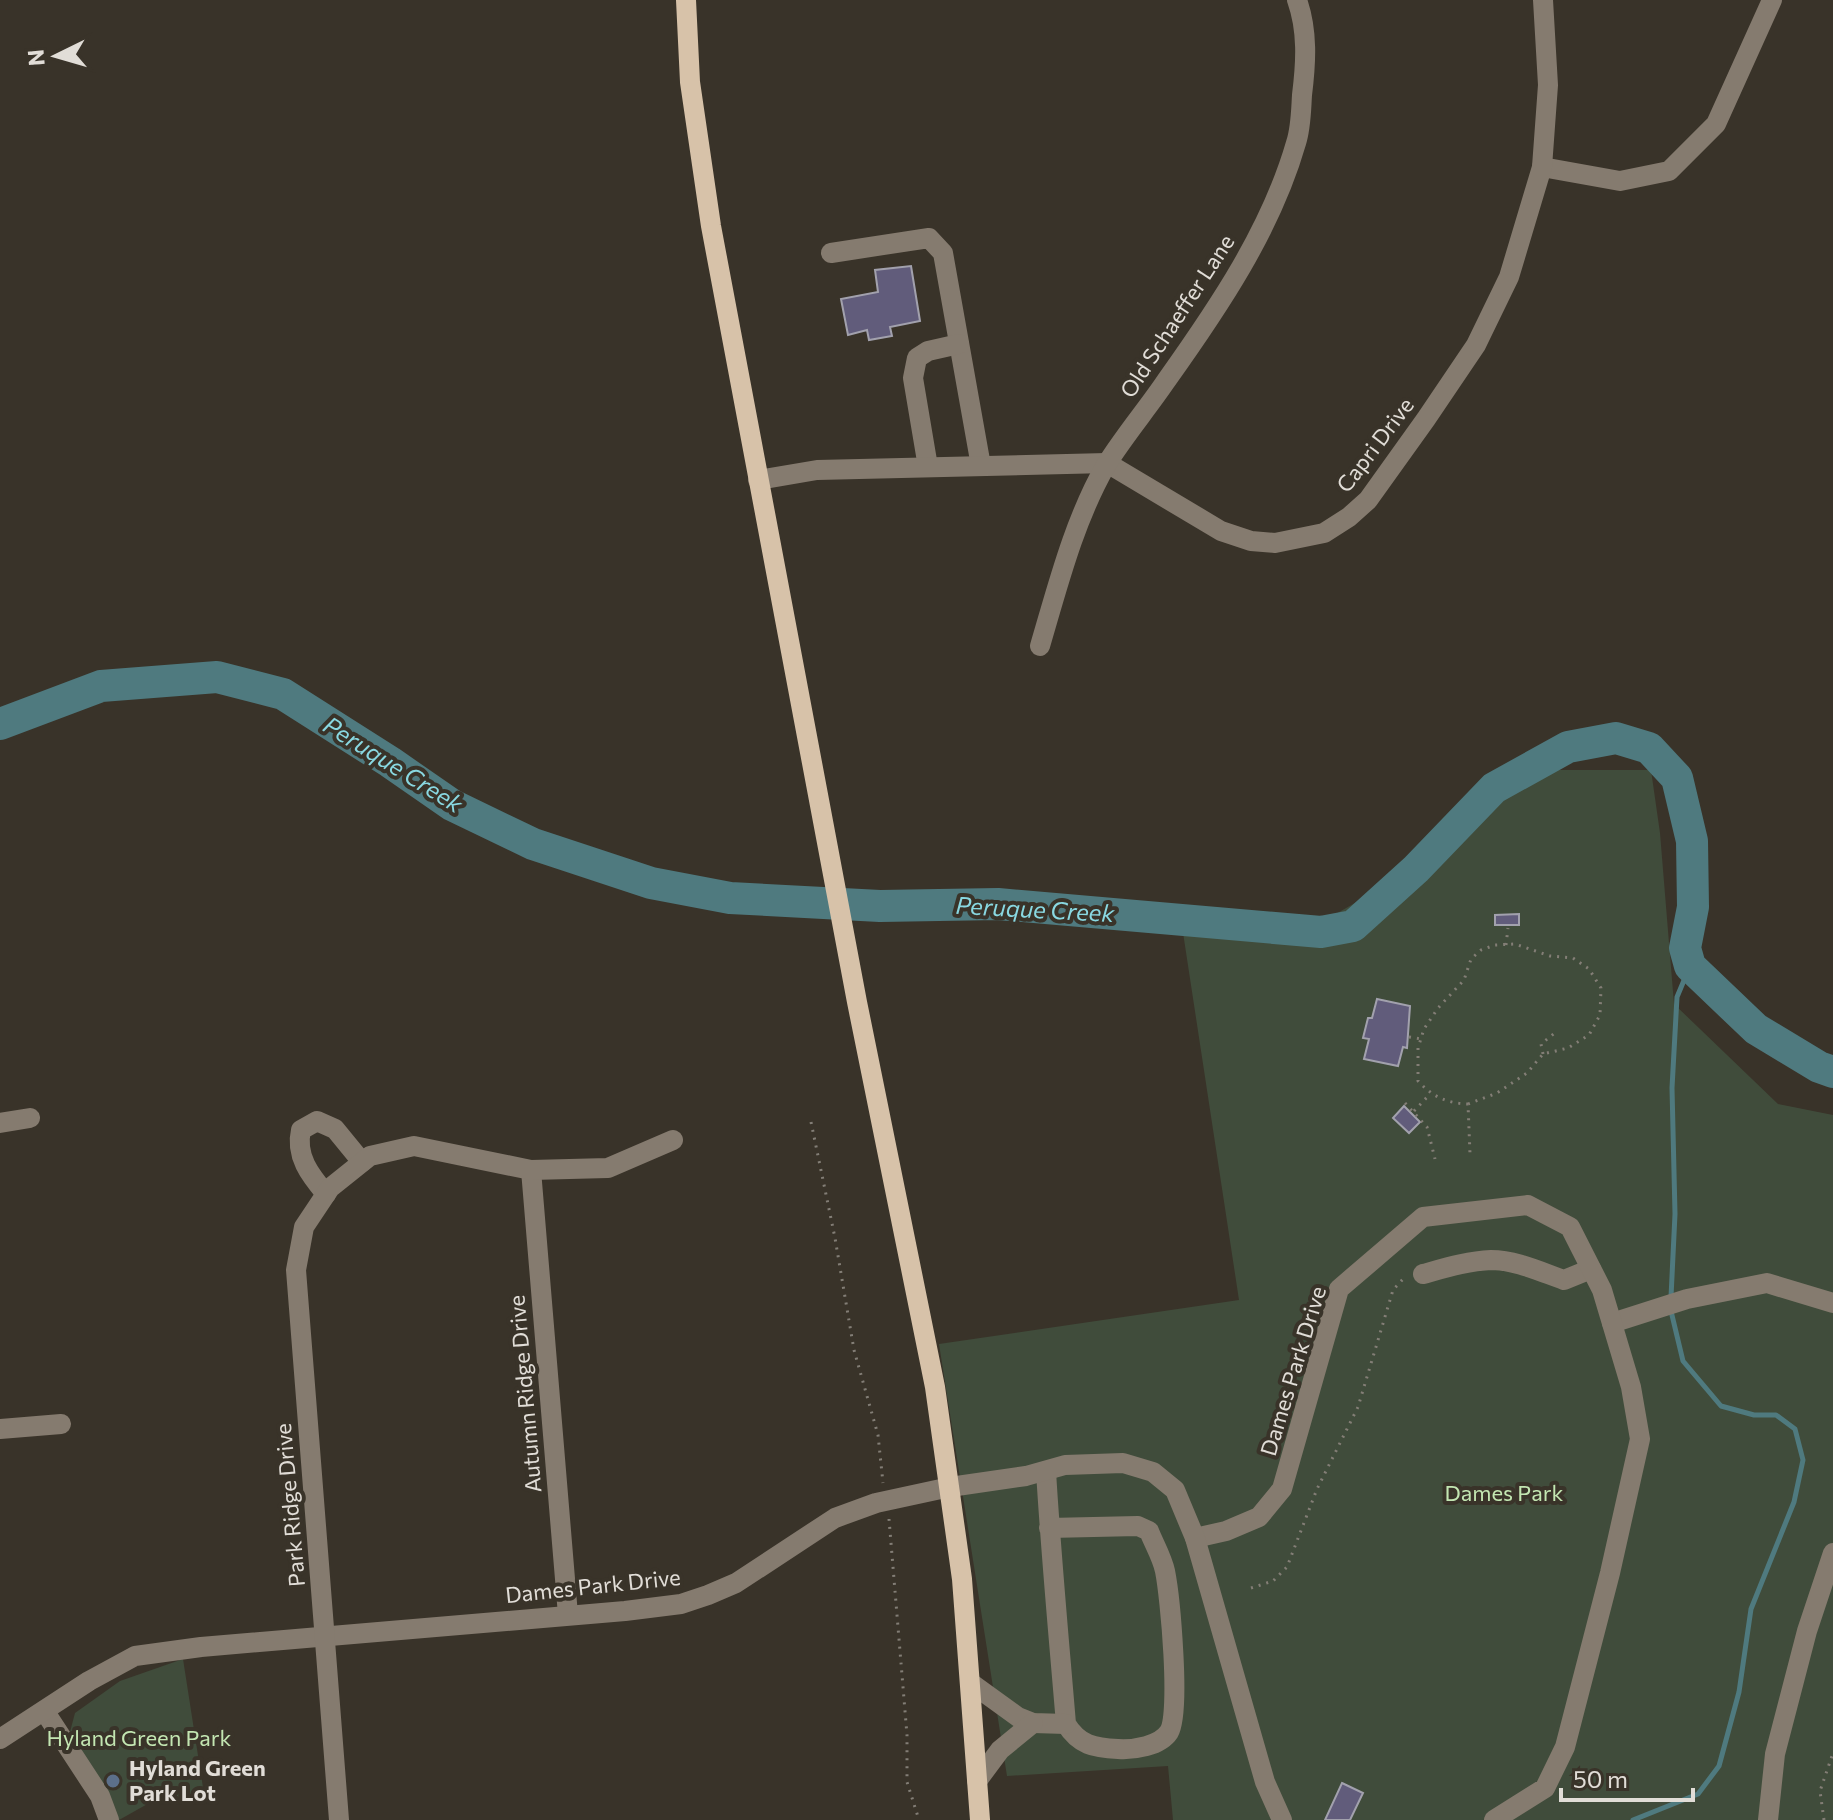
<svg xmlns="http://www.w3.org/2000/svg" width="1833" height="1820" font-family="Commissioner,sans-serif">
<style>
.green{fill:#404c3b}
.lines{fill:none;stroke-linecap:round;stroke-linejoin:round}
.stream{stroke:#4f7a7f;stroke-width:5}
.river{stroke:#4f7a7f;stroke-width:32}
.building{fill:#615c7b;stroke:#a2a1ad;stroke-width:2}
.path{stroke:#837e76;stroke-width:3;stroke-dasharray:2 6;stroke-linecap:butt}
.minor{stroke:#857b6f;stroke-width:20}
.major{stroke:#d7c2a9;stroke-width:20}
.service-dot{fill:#5c6f8a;stroke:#393329;stroke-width:3}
.labels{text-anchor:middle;stroke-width:8;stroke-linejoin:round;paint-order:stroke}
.street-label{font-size:22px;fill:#e1ddd7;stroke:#393329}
.park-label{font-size:22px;fill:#c3e6b2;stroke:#393329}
.poi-label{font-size:22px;font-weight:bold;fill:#e1ddd7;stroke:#393329;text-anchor:start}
.water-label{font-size:24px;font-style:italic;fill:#89d8e1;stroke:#393329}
</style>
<rect width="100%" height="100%" fill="#393329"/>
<g class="green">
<polygon points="1522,770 1651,770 1660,833 1674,1004 1778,1104 1833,1115 1833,1820 1173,1820 1168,1766 1007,1776 939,1344 1239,1300 1182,926 1315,926 1436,856"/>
<polygon points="183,1659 204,1794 151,1802 119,1820 70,1732 75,1713 120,1681"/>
</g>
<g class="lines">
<g class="stream">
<polyline points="1671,1297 1675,1214 1672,1088 1677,997 1690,966"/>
<polyline points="1633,1820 1698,1794 1719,1766 1739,1692 1751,1609 1794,1502 1803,1460 1795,1429 1776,1415 1754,1415 1721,1406 1683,1361 1671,1311"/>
</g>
<polyline class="river" points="0,724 101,686 217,677 283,694 390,762 452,805 533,844 651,883 730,898 880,906 998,904 1321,932 1353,926 1416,869 1494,788 1568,747 1616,738 1649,748 1677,778 1692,841 1693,907 1685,948 1690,966 1756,1029 1819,1067 1833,1072"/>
</g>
<g class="building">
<polygon points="911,266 920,321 890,327 892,336 869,340 867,330 848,335 841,299 878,292 875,270"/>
<polygon points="1519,914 1519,925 1495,925 1495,915"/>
<polygon points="1377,999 1410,1006 1407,1048 1403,1047 1398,1066 1364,1059 1369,1039 1363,1038 1368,1018 1372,1018"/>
<polygon points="1404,1106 1420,1122 1409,1133 1393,1118"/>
<polygon points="1342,1783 1363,1793 1350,1820 1325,1820"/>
</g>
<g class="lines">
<g class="path">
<polyline points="1506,945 1508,928"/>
<polyline points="1409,1037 1421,1039"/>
<polyline points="1543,1054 1541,1044 1556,1032"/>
<polyline points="1405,1103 1427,1127 1435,1159"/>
<path d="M1468,1104L1497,1093L1527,1073L1543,1054L1568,1048L1589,1035L1600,1015L1601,988L1589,969L1573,958L1550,956L1515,944L1495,945L1481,950L1471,959L1464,980L1438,1008L1424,1029L1418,1048V1081C1433,1097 1446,1103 1468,1104L1470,1154"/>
<polyline points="1414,1111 1430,1094"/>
<polyline points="811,1122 835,1238 854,1350 878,1435 883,1483"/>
<polyline points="889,1519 907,1735 907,1782 919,1820"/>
<polyline points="1251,1588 1273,1581 1287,1567 1317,1489 1358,1407 1393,1290 1404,1278"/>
<polyline points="1824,1820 1820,1791 1833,1753"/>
</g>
<g class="minor">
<polyline points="1542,167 1620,181 1669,171 1716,124 1772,0"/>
<polyline points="831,253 929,238 943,253 981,466"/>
<polyline points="928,467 913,378 917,358 928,351 959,344"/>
<polyline points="758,480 817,470 1107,463 1221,531 1251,541 1275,543 1324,533 1349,517 1368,500 1426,419 1476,345 1509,277 1542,167 1548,85 1543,0"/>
<path d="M1040,646C1058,585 1074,521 1106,465C1124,436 1147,409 1166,381C1218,308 1271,230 1296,143C1301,128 1301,111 1302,95C1306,63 1308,31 1297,0"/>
<polyline points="0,1123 30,1118"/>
<polyline points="531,1170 568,1615"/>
<path d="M326,1194C310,1175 295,1156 301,1130L317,1121L335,1129L362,1162"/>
<path d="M1423,1274C1445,1268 1468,1261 1491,1260C1516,1260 1541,1272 1564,1280L1591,1269"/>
<polyline points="1612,1323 1687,1299 1767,1283 1833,1303"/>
<polyline points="0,1429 61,1424"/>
<path d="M1046,1471C1051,1555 1059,1640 1066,1724C1079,1745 1094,1748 1118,1749C1134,1750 1160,1746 1169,1732C1181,1713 1170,1596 1165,1571C1162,1557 1154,1544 1149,1531L1138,1526L1049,1528"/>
<polyline points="1195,1538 1226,1531 1259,1517 1282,1489 1339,1289 1423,1217 1528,1205 1570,1227 1602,1290 1631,1387 1640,1439 1610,1573 1565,1747 1545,1788 1494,1820"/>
<polyline points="971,1683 1018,1717 1033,1723 1066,1724"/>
<polyline points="45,1712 100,1796 109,1820"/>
<polyline points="0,1739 89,1681 135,1656 201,1647 625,1611 681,1604 708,1595 736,1583 835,1518 876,1503 950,1487 1026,1476 1065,1465 1123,1463 1153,1472 1175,1490 1195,1538 1265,1782 1282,1820"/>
<polyline points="977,1781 1000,1750 1033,1723"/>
<polyline points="339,1820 296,1270 304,1227 330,1188 370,1156 414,1146 531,1170 608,1168 673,1140"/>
<polyline points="1768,1820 1775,1754 1807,1631 1833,1553"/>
</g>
<polyline class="major" points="686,0 690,82 711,226 857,1002 935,1387 962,1579 980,1820"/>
</g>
<circle class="service-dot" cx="113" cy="1781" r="8"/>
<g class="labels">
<g class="street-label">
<text transform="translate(1177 316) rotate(-57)" y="8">Old Schaeffer Lane</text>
<text transform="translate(1375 445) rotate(-53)" y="8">Capri Drive</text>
<text transform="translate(1293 1371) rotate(-73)" y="8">Dames Park Drive</text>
<text transform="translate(525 1394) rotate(-95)" y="8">Autumn Ridge Drive</text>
<text transform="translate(290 1505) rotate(-95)" y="8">Park Ridge Drive</text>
<text transform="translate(593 1586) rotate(-6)" y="8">Dames Park Drive</text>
</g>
<g class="park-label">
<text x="1504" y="1501">Dames Park</text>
<text x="139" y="1746">Hyland Green Park</text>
</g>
<g class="poi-label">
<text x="129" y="1776">Hyland Green<tspan x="129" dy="25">Park Lot</tspan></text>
</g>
<g class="water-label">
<text transform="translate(393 765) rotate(32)" y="8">Peruque Creek</text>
<text transform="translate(1035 910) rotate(3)" y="8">Peruque Creek</text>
</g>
</g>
<g transform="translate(56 56) rotate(265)" stroke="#393329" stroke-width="6" paint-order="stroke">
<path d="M0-6L14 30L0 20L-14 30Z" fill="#e1ddd7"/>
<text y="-12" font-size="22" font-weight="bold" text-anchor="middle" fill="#e1ddd7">N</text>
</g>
<path d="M1561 1788v12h132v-12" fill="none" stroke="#e1ddd7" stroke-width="4"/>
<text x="1573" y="1788" font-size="24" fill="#e1ddd7" stroke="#393329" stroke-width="6" paint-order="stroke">50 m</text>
</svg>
